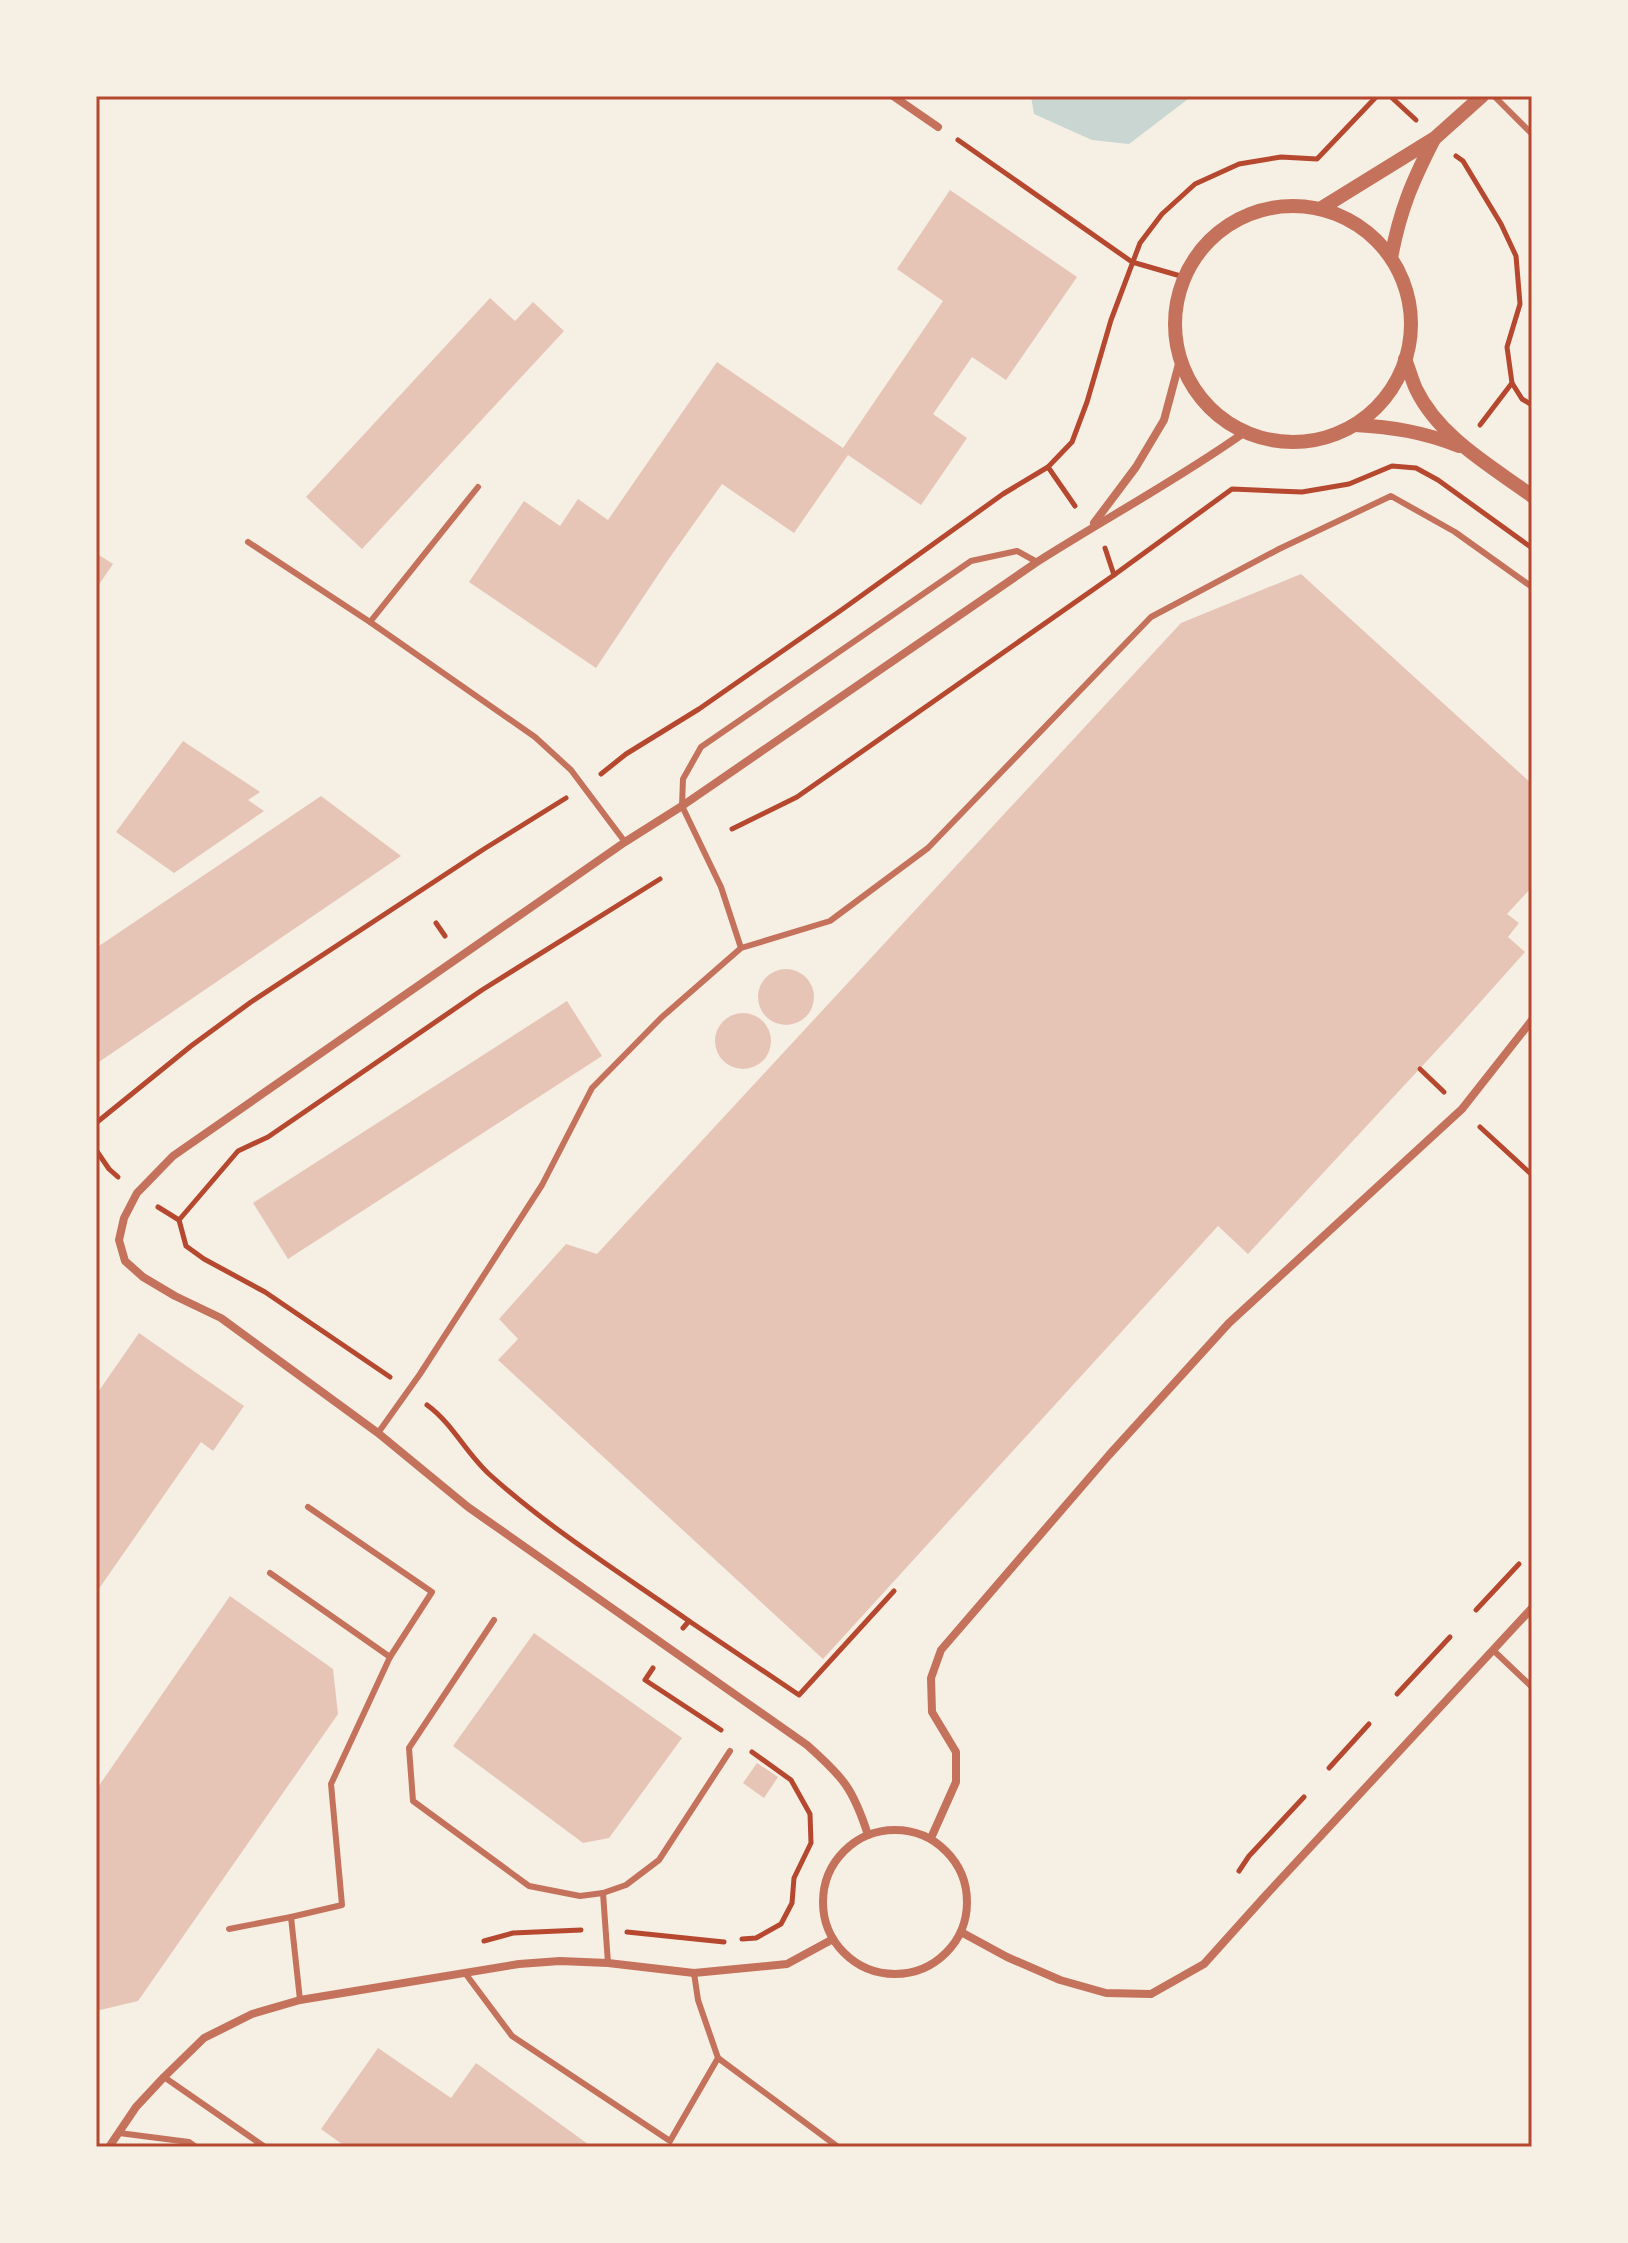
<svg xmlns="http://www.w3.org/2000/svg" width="1628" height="2243" font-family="Helvetica,sans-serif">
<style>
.water{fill:#c9d6d2}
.building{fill:#e6c5b7}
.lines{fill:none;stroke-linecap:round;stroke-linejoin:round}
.path{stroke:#b5482f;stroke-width:5}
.service{stroke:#c5725c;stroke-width:6}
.minor{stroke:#c5725c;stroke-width:8}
.tertiary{stroke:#c5725c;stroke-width:14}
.neatline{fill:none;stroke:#b5482f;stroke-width:3}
</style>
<rect width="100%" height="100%" fill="#f6efe4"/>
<polygon class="water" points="1031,96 1192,96 1129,144 1092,140 1034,114"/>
<g class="building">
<polygon points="950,190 1077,277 1006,380 972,357 933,414 967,438 921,505 848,455 794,533 722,484 668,560 596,668 469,582 524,501 560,526 578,499 608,520 717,362 843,448 943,301 897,269"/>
<polygon points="490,298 515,321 533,302 564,331 362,549 306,497"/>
<polygon points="96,553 113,564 96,589"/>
<polygon points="1301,574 1532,784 1532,887 1507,914 1519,923 1508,937 1525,952 1450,1036 1248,1254 1218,1226 823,1659 498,1360 518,1339 499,1319 566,1244 597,1254 1181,623"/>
<polygon points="183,741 260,792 248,800 264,811 174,873 116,832"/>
<polygon points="321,796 401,856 96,1064 96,948"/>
<circle cx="786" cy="997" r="28"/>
<polygon points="567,1001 602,1056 288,1259 253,1203"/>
<circle cx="743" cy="1041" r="28"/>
<polygon points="139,1333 244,1406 213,1451 201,1442 96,1593 96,1395"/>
<polygon points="230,1596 333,1669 338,1714 138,2001 96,2011 96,1790"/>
<polygon points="534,1633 682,1738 609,1838 583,1843 453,1746"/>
<polygon points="757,1763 778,1777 764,1798 743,1783"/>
<polygon points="378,2048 451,2098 476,2063 592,2147 346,2147 321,2129"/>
</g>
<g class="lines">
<g class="path">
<polyline points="1390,96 1416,120"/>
<polyline points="958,140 1132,262 1184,277"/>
<polyline points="1456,156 1463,161 1501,224 1516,256 1520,304 1507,347 1512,383 1522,399 1532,405"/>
<polyline points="1480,425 1512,383"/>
<polyline points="1048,467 1075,506"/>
<polyline points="1105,548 1114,575 1232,489 1302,492 1349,484 1392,466 1416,468 1438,480 1532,548"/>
<polyline points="601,774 626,754 699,709 840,611 1003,494 1048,467 1072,442 1087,402 1111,320 1140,243 1162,214 1195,184 1239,164 1281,157 1317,159 1377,96"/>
<polyline points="732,829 797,797 1114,575"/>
<polyline points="436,923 445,936"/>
<polyline points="1420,1069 1444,1092"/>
<polyline points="1480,1127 1532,1175"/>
<polyline points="96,1130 96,1123 191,1046 251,1002 484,849 566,798"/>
<polyline points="96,1150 109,1169 118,1177"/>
<polyline points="158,1207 179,1220"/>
<polyline points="390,1377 265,1292 204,1259 186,1246 179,1220 238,1151 268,1137 482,990 660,879"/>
<path d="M427,1405C452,1423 466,1453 489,1474C550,1529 622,1574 689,1621L683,1628"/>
<polyline points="1476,1610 1519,1564"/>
<polyline points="689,1621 799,1695 894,1591"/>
<polyline points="653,1668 645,1680 721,1730"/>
<polyline points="1397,1694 1450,1637"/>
<polyline points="1329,1768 1369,1724"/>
<polyline points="1239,1871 1249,1856 1304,1797"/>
<polyline points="627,1932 724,1942"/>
<polyline points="742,1939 756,1938 781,1924 792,1903 794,1878 811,1843 810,1814 791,1780 752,1752"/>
<polyline points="484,1941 513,1933 581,1930"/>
</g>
<g class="service">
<polyline points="1494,96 1532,134"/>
<polyline points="248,542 370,622 535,737 571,770 625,842"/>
<polyline points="370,622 478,487"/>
<polyline points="741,948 721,887 682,806 683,779 701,747 971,561 1017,551 1037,562"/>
<polyline points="378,1433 420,1374 542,1185 592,1088 662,1017 741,948 830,921 928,848 1151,617 1279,549 1391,496 1455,532 1532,587"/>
<polyline points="308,1507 432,1592 390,1657"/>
<polyline points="270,1573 390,1657 331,1784 342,1905 291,1917"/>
<polyline points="494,1620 409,1748 413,1801 529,1886 580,1896 603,1893 608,1963"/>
<polyline points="1493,1650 1532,1687"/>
<polyline points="603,1893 626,1885 659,1860 730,1751"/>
<polyline points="229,1929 291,1917 300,2000"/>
<polyline points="465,1973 512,2036 670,2141 718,2058 698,2000 694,1973"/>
<polyline points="718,2058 838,2147"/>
<polyline points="164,2077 265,2147"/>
<polyline points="119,2133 189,2142 196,2147"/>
</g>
<g class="minor">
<polyline points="893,96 938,127"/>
<polyline points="1094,523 1136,467 1164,420 1180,360"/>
<circle cx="895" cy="1902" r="72"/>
<path d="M868,1835C853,1788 843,1777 807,1745L468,1507L378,1433L221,1318L175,1296L143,1277L125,1261L119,1240L124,1218L137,1193L173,1156L625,842L682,806L1037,562C1106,518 1179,479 1245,432"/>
<polyline points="931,1838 956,1782 956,1752 932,1712 931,1678 941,1650 1109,1455 1229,1323 1462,1109 1532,1020"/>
<polyline points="961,1932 1007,1957 1060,1980 1106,1993 1151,1994 1204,1964 1266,1895 1532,1608"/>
<polyline points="109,2147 136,2107 164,2077 204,2038 252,2014 300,2000 519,1964 560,1961 608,1963 694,1973 787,1964 833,1939"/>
</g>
<g class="tertiary">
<circle cx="1293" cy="324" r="118"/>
<polyline points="1320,209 1435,138 1482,96"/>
<path d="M1391,258C1400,210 1412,182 1434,139"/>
<path d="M1405,359C1409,369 1412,380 1416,389C1439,437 1491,466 1532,496"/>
<path d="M1355,425C1393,427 1423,432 1459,446"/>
</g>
</g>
<rect width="1628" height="2243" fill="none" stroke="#f6efe4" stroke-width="196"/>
<rect x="98" y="98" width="1432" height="2047" class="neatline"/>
</svg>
